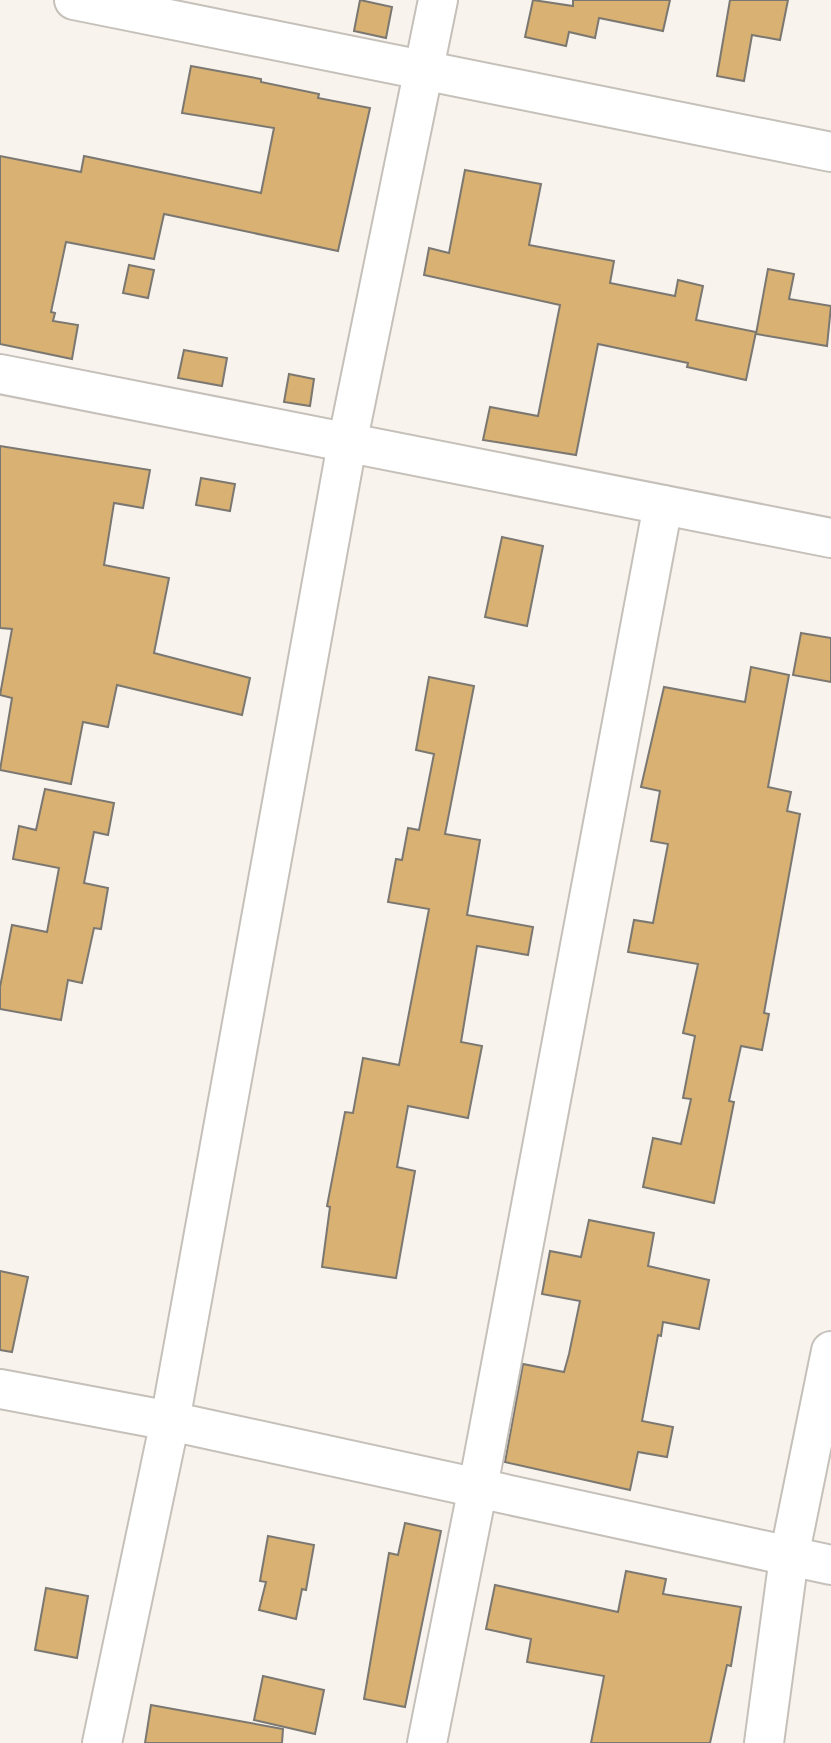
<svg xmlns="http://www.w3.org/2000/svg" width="831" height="1743" font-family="Montserrat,sans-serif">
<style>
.building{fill:#d8b173;stroke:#7b7771;stroke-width:2}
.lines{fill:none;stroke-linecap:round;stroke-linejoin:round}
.minor-casing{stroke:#c5c0b9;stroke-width:42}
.minor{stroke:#fff;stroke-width:38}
</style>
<rect width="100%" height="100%" fill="#f8f3ec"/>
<g class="building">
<polygon points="360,0 392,7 386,38 354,31"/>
<polygon points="533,0 573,6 573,0 670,0 663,31 599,18 595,38 569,32 566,46 525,37"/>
<polygon points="730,0 788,0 780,40 752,35 744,81 717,76"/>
<polygon points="191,66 261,79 261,82 319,94 318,98 370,108 338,251 164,214 154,259 66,242 51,312 55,313 53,321 78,325 72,359 0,344 0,156 81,172 84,156 261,193 274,128 182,113"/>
<polygon points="465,170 541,184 529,245 614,261 610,283 675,296 678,280 703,286 696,320 756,332 746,380 687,367 688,363 598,344 576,455 483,440 490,407 538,416 560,305 424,275 429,248 449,253"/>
<polygon points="129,265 154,270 148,298 123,293"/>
<polygon points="768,269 794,274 789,299 831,306 827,346 756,334"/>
<polygon points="184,350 227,358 222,386 178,378"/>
<polygon points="289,374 314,379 310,406 284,402"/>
<polygon points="0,446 150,470 143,508 114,503 104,565 169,578 154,653 250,678 242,715 117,685 108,727 83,722 71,784 0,770 12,698 0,695 12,629 0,628"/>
<polygon points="201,478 235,484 230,511 196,505"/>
<polygon points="502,537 543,546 527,626 485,617"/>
<polygon points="801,633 831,638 831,682 793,675"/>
<polygon points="751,667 789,675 768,787 791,792 787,811 800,814 764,1013 769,1014 762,1050 741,1046 729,1101 734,1102 714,1203 643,1187 653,1138 681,1144 691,1099 683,1098 695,1036 683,1033 698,964 628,952 634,920 653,923 668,844 651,841 660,791 641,787 664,687 745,702"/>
<polygon points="429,677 474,686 445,834 480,840 467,915 533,927 528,955 477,946 461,1042 482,1046 468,1118 408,1106 397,1167 415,1171 396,1278 322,1267 330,1207 327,1206 345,1112 353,1113 363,1058 399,1065 429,909 388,902 396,859 402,860 408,828 419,830 434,754 416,750"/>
<polygon points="45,789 114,803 108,835 94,832 84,883 108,888 101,929 94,928 82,983 68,980 61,1020 0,1009 0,987 12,925 47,932 59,868 13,859 19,826 36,830"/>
<polygon points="589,1220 654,1233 648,1266 709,1280 699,1329 663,1322 661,1336 658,1335 642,1421 673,1427 667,1457 638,1452 630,1490 505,1462 523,1364 564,1372 569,1354 580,1301 542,1294 550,1251 581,1257"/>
<polygon points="0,1271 28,1277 12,1352 0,1350"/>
<polygon points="405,1523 441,1531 405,1707 364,1699 389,1553 398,1555"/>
<polygon points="268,1536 314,1545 306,1590 302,1589 296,1619 259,1610 266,1582 260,1581"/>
<polygon points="626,1571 666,1579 663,1594 741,1607 731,1666 727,1665 710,1743 591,1743 604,1676 527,1662 531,1639 486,1629 495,1585 618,1612"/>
<polygon points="46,1588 88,1596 77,1658 35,1650"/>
<polygon points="263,1676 324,1690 315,1734 254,1720"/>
<polygon points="151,1705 283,1729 282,1743 145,1743"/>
</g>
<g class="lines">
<defs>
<g id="minor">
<polyline points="74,0 831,152"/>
<polyline points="0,374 831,538"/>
<polyline points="0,1389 170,1421 831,1565"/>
<polyline points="102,1743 170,1421 347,444 438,0"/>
<polyline points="427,1743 478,1487 663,505"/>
<polyline points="764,1743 789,1557 831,1351"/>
</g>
</defs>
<use href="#minor" class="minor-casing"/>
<use href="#minor" class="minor"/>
</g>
</svg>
